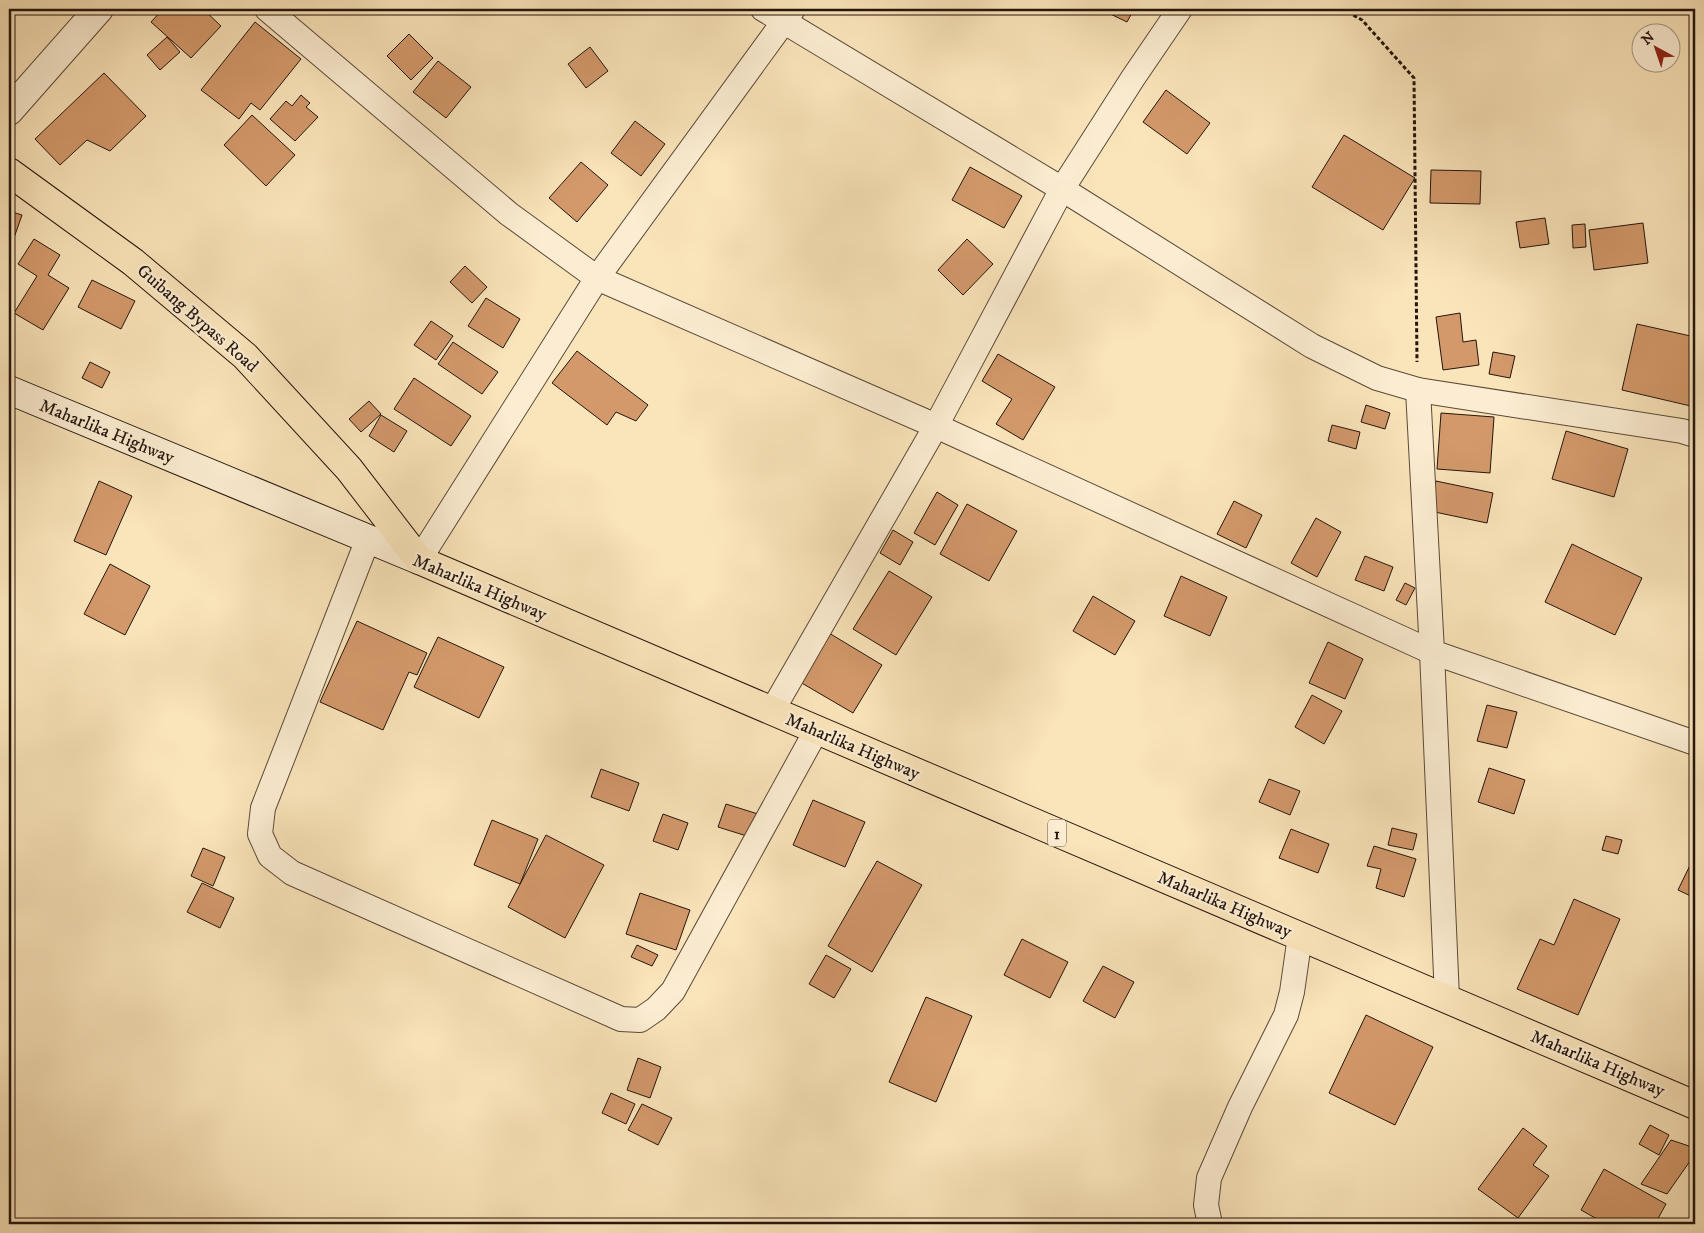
<svg xmlns="http://www.w3.org/2000/svg" width="1704" height="1233" font-family="'IM FELL DW Pica',serif">
<style>
.building{fill:#d3996b;stroke:#24150d}
.lines{fill:none;stroke-linecap:round;stroke-linejoin:round}
.minor-casing{stroke:#5a4938;stroke-width:26}
.tertiary-casing{stroke:#5a4938;stroke-width:30}
.secondary-casing{stroke:#24150d;stroke-width:30}
.trunk-casing{stroke:#24150d;stroke-width:30}
.path{stroke:#24150d;stroke-width:3;stroke-dasharray:4 2.5;stroke-linecap:butt}
.minor{stroke:#fcedd2;stroke-width:24}
.tertiary{stroke:#fcedd2;stroke-width:28}
.secondary{stroke:#fcedd2;stroke-width:28}
.trunk{stroke:#fae4ba;stroke-width:28}
.labels{text-anchor:middle;stroke-width:4.5;stroke-linejoin:round;paint-order:stroke}
.shield{fill:#fcedd2;stroke:#655648;stroke-width:1}
.shield-label{font-size:16px;font-weight:bold;fill:#24150d}
.street-label{font-size:18px;fill:#24150d;stroke:#fcedd2}
</style>
<rect width="100%" height="100%" fill="#fae4ba"/>
<filter id="stains"><feTurbulence type="fractalNoise" baseFrequency=".004" numOctaves="4"/><feColorMatrix values="0 0 0 0 .2 0 0 0 0 .09 0 0 0 0 .02 0 0 0 .5 -.17"/></filter>
<radialGradient id="worn" r=".72"><stop offset=".6" stop-color="#630" stop-opacity="0"/><stop offset="1" stop-color="#630" stop-opacity=".3"/></radialGradient>
<g class="building">
<polygon points="163,9 203,9 221,26 191,58 151,22"/>
<polygon points="1100,9 1134,9 1127,22"/>
<polygon points="255,22 301,59 260,110 251,103 239,119 201,90"/>
<polygon points="409,34 433,58 411,80 387,56"/>
<polygon points="167,37 180,52 160,70 147,55"/>
<polygon points="590,47 608,71 586,88 568,64"/>
<polygon points="438,61 471,87 446,118 413,92"/>
<polygon points="104,73 146,116 110,151 87,140 60,165 35,139"/>
<polygon points="1166,90 1210,123 1187,154 1143,122"/>
<polygon points="301,95 310,103 306,107 318,117 295,141 270,119 286,101 292,106"/>
<polygon points="252,115 295,155 266,186 224,145"/>
<polygon points="635,121 665,144 641,176 611,153"/>
<polygon points="1344,135 1415,178 1383,230 1312,187"/>
<polygon points="581,162 608,185 577,222 549,198"/>
<polygon points="970,167 1022,196 1004,228 952,200"/>
<polygon points="1431,170 1481,171 1480,204 1430,203"/>
<polygon points="9,211 22,215 9,252"/>
<polygon points="1545,218 1549,244 1520,248 1516,222"/>
<polygon points="1643,223 1648,263 1594,270 1589,230"/>
<polygon points="1585,224 1586,247 1573,248 1572,225"/>
<polygon points="34,239 60,255 48,275 69,288 43,330 14,313 37,276 18,264"/>
<polygon points="967,239 993,264 963,295 938,270"/>
<polygon points="465,266 487,287 472,303 450,282"/>
<polygon points="92,280 135,301 121,329 78,307"/>
<polygon points="486,298 520,319 503,348 468,326"/>
<polygon points="1460,313 1463,342 1476,340 1479,365 1443,370 1436,317"/>
<polygon points="431,321 453,336 436,360 414,345"/>
<polygon points="1637,324 1695,337 1695,407 1622,390"/>
<polygon points="453,342 498,372 482,394 438,364"/>
<polygon points="577,351 648,405 636,421 616,412 607,425 552,383"/>
<polygon points="1493,352 1515,356 1510,378 1489,374"/>
<polygon points="998,354 1055,387 1023,440 996,424 1012,399 982,381"/>
<polygon points="90,362 110,372 102,388 82,378"/>
<polygon points="414,378 471,416 451,446 394,409"/>
<polygon points="369,401 381,414 361,432 349,419"/>
<polygon points="1366,405 1390,413 1385,429 1361,422"/>
<polygon points="1441,413 1494,417 1490,473 1437,469"/>
<polygon points="381,415 407,431 394,452 369,436"/>
<polygon points="1332,425 1360,432 1356,449 1328,441"/>
<polygon points="1566,431 1628,449 1614,497 1552,479"/>
<polygon points="99,481 132,496 106,555 74,541"/>
<polygon points="1436,481 1493,493 1487,523 1430,511"/>
<polygon points="937,492 958,505 935,545 914,533"/>
<polygon points="1234,501 1262,515 1246,548 1217,534"/>
<polygon points="967,504 1017,531 989,581 940,554"/>
<polygon points="1316,518 1341,532 1317,577 1291,563"/>
<polygon points="893,530 913,542 900,565 880,553"/>
<polygon points="1572,544 1642,578 1615,635 1545,602"/>
<polygon points="1365,556 1393,567 1384,591 1355,580"/>
<polygon points="110,564 150,586 125,635 84,614"/>
<polygon points="889,571 932,597 896,655 853,629"/>
<polygon points="1181,576 1227,597 1210,636 1164,616"/>
<polygon points="1405,583 1415,588 1406,605 1396,600"/>
<polygon points="1093,596 1135,621 1115,655 1073,631"/>
<polygon points="357,621 427,653 417,675 409,672 383,730 320,702"/>
<polygon points="829,633 882,665 853,713 800,682"/>
<polygon points="438,637 504,667 479,718 414,687"/>
<polygon points="1328,642 1363,659 1345,699 1309,683"/>
<polygon points="1312,695 1342,711 1324,744 1295,727"/>
<polygon points="1487,705 1517,712 1507,748 1477,741"/>
<polygon points="1489,768 1525,780 1514,814 1478,802"/>
<polygon points="601,769 639,783 629,811 591,797"/>
<polygon points="1269,779 1300,791 1290,815 1259,802"/>
<polygon points="813,800 865,822 845,867 793,845"/>
<polygon points="726,804 758,814 750,837 718,827"/>
<polygon points="663,814 688,823 678,850 653,841"/>
<polygon points="492,820 538,839 520,884 474,865"/>
<polygon points="1392,828 1417,834 1413,850 1388,845"/>
<polygon points="1291,829 1329,844 1318,873 1279,858"/>
<polygon points="546,835 604,865 565,938 508,907"/>
<polygon points="1606,836 1622,840 1618,854 1602,850"/>
<polygon points="1374,846 1416,859 1404,897 1376,888 1381,869 1367,866"/>
<polygon points="203,848 225,857 213,886 191,876"/>
<polygon points="1695,855 1695,898 1678,890"/>
<polygon points="877,861 922,885 872,972 828,946"/>
<polygon points="202,883 234,898 220,928 187,912"/>
<polygon points="640,893 690,910 676,950 626,934"/>
<polygon points="1574,899 1620,919 1578,1015 1517,989 1540,939 1554,945"/>
<polygon points="1022,939 1068,962 1050,998 1004,975"/>
<polygon points="637,945 658,955 652,966 631,957"/>
<polygon points="826,955 851,969 834,998 809,984"/>
<polygon points="1103,966 1134,982 1115,1018 1083,1001"/>
<polygon points="926,997 972,1016 936,1102 889,1082"/>
<polygon points="1366,1015 1433,1047 1395,1125 1329,1093"/>
<polygon points="638,1058 661,1067 650,1098 627,1090"/>
<polygon points="611,1093 635,1104 626,1124 602,1113"/>
<polygon points="642,1104 672,1118 658,1145 628,1130"/>
<polygon points="1650,1125 1669,1135 1659,1155 1639,1144"/>
<polygon points="1523,1128 1547,1146 1533,1165 1549,1176 1518,1218 1478,1189"/>
<polygon points="1671,1140 1695,1148 1695,1154 1667,1194 1641,1184"/>
<polygon points="1604,1169 1666,1204 1655,1224 1606,1224 1581,1210"/>
<polygon points="1695,1212 1695,1224 1689,1224"/>
</g>
<g class="lines">
<defs>
<g id="minor">
<polyline points="267,9 509,214 597,278 936,426 1432,652 1695,743"/>
<polyline points="763,9 1062,189 1312,346 1377,378 1418,390 1682,431 1695,435"/>
<polyline points="1418,390 1432,652 1447,998"/>
<polyline points="368,539 263,808 260,834 270,856 292,873 621,1019 640,1020 656,1009 673,991 816,731"/>
<polyline points="419,560 597,278 793,9"/>
<polyline points="772,711 936,426 1062,189 1133,78 1180,9"/>
<polyline points="1210,1224 1206,1205 1209,1178 1240,1107 1286,1015 1292,992 1300,936"/>
</g>
<polyline id="tertiary" points="9,111 99,9"/>
<polyline id="secondary" points="9,390 419,560"/>
<polyline id="trunk" points="9,172 133,262 245,356 349,469 419,560 1695,1105"/>
</defs>
<use href="#minor" class="minor-casing"/>
<use href="#tertiary" class="tertiary-casing"/>
<use href="#secondary" class="secondary-casing"/>
<use href="#trunk" class="trunk-casing"/>
<polyline class="path" points="1342,9 1362,20 1414,78 1417,362"/>
<use href="#minor" class="minor"/>
<use href="#tertiary" class="tertiary"/>
<use href="#secondary" class="secondary"/>
<use href="#trunk" class="trunk"/>
</g>
<g class="labels">
<rect class="shield" x="1048" y="819.5" width="18" height="27" rx="4"/>
<g class="shield-label">
<text x="1057" y="839">1</text>
</g>
<g class="street-label">
<text transform="translate(198 318) rotate(41)" y="6">Guibang Bypass Road</text>
<text transform="translate(107 431) rotate(22)" y="6">Maharlika Highway</text>
<text transform="translate(480 587) rotate(23)" y="6">Maharlika Highway</text>
<text transform="translate(853 746) rotate(23)" y="6">Maharlika Highway</text>
<text transform="translate(1225 904) rotate(23)" y="6">Maharlika Highway</text>
<text transform="translate(1598 1063) rotate(23)" y="6">Maharlika Highway</text>
</g>
</g>
<rect width="1704" height="1233" fill="none" stroke="#fae4ba" stroke-width="30"/>
<rect x="10" y="10" width="1684" height="1213" fill="none" stroke="#24150d" stroke-width="2.5"/>
<rect x="15" y="15" width="1674" height="1203" fill="none" stroke="#24150d"/>
<g transform="translate(1656 48) rotate(320)"><circle r="24" fill="#fcedd2" stroke="#a69783"/>
<path d="M0-4L9 19L0 12L-9 19Z" fill="#8f2418"/>
<text y="-8" font-size="14" font-weight="bold" text-anchor="middle" fill="#24150d">N</text>
</g>
<rect width="100%" height="100%" filter="url(#stains)"/>
<rect width="100%" height="100%" fill="url(#worn)"/>
</svg>
